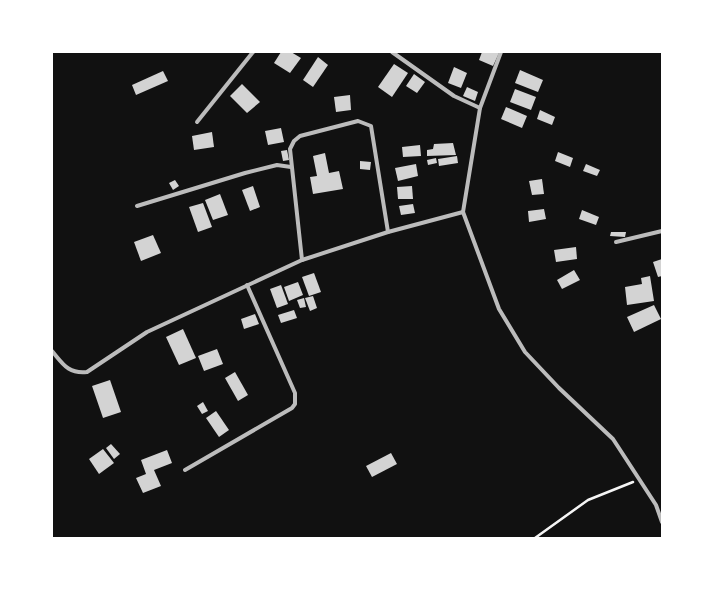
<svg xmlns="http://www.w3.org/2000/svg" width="714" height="590" font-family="'Fira Sans',sans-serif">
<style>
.building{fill:#d3d3d3}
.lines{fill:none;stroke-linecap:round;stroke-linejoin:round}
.path{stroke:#f5f5f5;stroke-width:2.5}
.minor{stroke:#bcbcbc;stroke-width:4}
</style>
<rect width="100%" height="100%" fill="#111"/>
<g class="building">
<polygon points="281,52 291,52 301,58 290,73 274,63"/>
<polygon points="482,52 499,53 493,66 479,60"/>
<polygon points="318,57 328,65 313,87 303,80"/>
<polygon points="394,64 408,73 392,97 378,87"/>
<polygon points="454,67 467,73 461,88 448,83"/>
<polygon points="520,70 543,80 538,92 515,83"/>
<polygon points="163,71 168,81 136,95 132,85"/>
<polygon points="414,74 425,82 417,93 406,86"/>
<polygon points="242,84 260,102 247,113 230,96"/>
<polygon points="467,87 478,92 475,101 463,96"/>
<polygon points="515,89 536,97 531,110 510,102"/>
<polygon points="350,95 351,110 336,112 334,97"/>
<polygon points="506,107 527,116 522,128 501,119"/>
<polygon points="540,110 555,117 552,125 537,119"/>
<polygon points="281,128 284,142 268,145 265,131"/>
<polygon points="212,132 214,147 194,150 192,136"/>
<polygon points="453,143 456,155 427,156 427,150 433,149 434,144"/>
<polygon points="420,145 421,156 403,157 402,147"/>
<polygon points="287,150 289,160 283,161 281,151"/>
<polygon points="558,152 573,158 570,167 555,161"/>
<polygon points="325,153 329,173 339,171 343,189 313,194 310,177 317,176 313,156"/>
<polygon points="457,156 458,163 439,166 438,159"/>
<polygon points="436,158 437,163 428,165 427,160"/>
<polygon points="360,161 371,162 370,170 360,169"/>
<polygon points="416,164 418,176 398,181 395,168"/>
<polygon points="586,164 600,170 597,176 583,171"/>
<polygon points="542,179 544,194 532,195 529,181"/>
<polygon points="175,180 179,186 173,190 169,183"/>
<polygon points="253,186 260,207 250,211 242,190"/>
<polygon points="412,186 413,199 398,199 397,187"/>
<polygon points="220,194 228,215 213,220 205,200"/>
<polygon points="203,203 212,227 198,232 189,207"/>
<polygon points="413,204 415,213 401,215 399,206"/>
<polygon points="544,209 546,219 529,222 528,211"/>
<polygon points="582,210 599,217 596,225 579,219"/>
<polygon points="611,232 626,232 625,237 610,236"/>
<polygon points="153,235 161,253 141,261 134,242"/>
<polygon points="576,247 577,259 556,262 554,250"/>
<polygon points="662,259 662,276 658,277 653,262"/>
<polygon points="574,270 580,280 562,289 557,280"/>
<polygon points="314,273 321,292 309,296 302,277"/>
<polygon points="650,276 654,301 627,305 625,287 642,284 641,278"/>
<polygon points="298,282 303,295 289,301 284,287"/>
<polygon points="281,285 288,304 277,308 270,289"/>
<polygon points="313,296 317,308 310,311 305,298"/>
<polygon points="304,298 306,307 300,308 297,300"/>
<polygon points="654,305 661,319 634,332 627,317"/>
<polygon points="294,310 297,318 281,323 278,315"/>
<polygon points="255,314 259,324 244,329 241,319"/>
<polygon points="183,329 196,358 179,365 166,337"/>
<polygon points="217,349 223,364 204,371 198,356"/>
<polygon points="235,372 248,395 238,401 225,378"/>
<polygon points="110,380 121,412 103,418 92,386"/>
<polygon points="203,402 208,411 202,414 197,406"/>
<polygon points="216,411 229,430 219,437 206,418"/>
<polygon points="111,444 120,454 114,459 106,448"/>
<polygon points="103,449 114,463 99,474 89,459"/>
<polygon points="167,450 172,463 154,470 161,486 143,493 136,478 146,474 141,460"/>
<polygon points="391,453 397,464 372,477 366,466"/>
</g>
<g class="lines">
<polyline class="path" points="535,538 588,500 633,482"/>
<g class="minor">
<polyline points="392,52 454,96 480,108"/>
<polyline points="501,52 480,108 463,212 499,309 525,352 559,388 613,439 656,505 662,522"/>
<polyline points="197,122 253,52"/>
<polyline points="137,206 245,173 277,165 291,167"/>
<polyline points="616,242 662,231"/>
<polyline points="302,260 290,149 294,141 300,136 358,121 371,126 388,232"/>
<path d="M52,351C63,364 68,374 87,372L147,332L302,260L388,232L463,212"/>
<polyline points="185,470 292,408 295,404 295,393 247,285"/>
</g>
</g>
<rect width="714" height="590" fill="none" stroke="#ffffff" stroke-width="106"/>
</svg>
